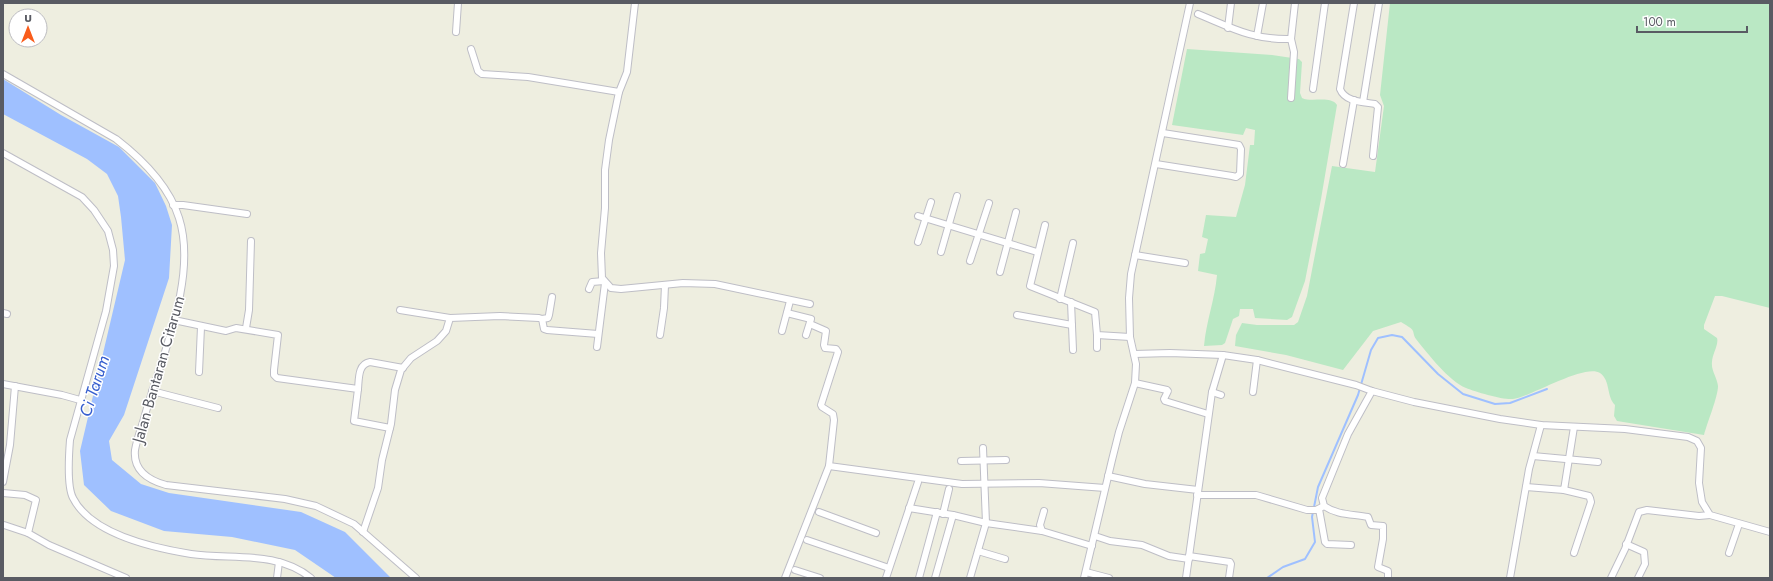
<svg xmlns="http://www.w3.org/2000/svg" width="1773" height="581" font-family="Jost,sans-serif">
<style>
.green{fill:#bae8c4}
.water{fill:#9fc0ff}
.lines{fill:none;stroke-linecap:round;stroke-linejoin:round}
.stream{stroke:#9fc0ff;stroke-width:2}
.minor-casing{stroke:#bebec6;stroke-width:8}
.minor{stroke:#fff;stroke-width:6}
.labels{text-anchor:middle;stroke-width:3;stroke-linejoin:round;paint-order:stroke}
.street-label{font-size:16px;fill:#595b63;stroke:#fff}
.water-label{font-size:17px;font-style:italic;fill:#375fce;stroke:#fff}
</style>
<rect width="100%" height="100%" fill="#eeeee0"/>
<g class="green">
<path d="M1390,3H1770V308L1722,296H1715L1704,325V329L1717,338C1719,345 1712,354 1712,362C1711,371 1717,377 1718,386C1718,397 1707,423 1704,435L1617,421L1614,416L1615,405C1606,396 1611,381 1600,373C1585,363 1530,397 1513,399C1503,400 1476,392 1466,388C1449,381 1428,354 1416,339C1414,337 1414,334 1413,331C1411,327 1405,325 1401,322L1373,331L1343,370L1286,355L1235,346L1236,335L1242,323L1257,325H1294L1298,322L1307,296L1332,166L1375,172L1384,106L1380,95Z"/>
<path d="M1187,49L1272,55L1299,59L1302,62L1300,93L1302,98C1312,103 1330,95 1337,105L1321,199L1305,281L1292,317L1287,320L1255,318L1253,309H1240L1239,316L1233,319L1225,343L1222,345L1204,346C1206,322 1215,299 1217,275L1198,271L1200,254L1205,253L1208,239L1202,237L1206,215L1236,217L1245,185L1250,145H1254L1255,130L1246,128L1243,135L1172,125Z"/>
</g>
<polygon class="water" points="3,79 61,115 119,147 155,183 166,206 172,225 169,278 124,415 109,441 112,460 141,484 169,493 301,512 345,532 391,578 336,578 295,550 232,537 164,531 111,511 84,485 80,451 125,260 121,217 118,196 107,174 87,159 3,114"/>
<g class="lines">
<polyline class="stream" points="1267,578 1283,567 1305,559 1315,542 1312,517 1318,487 1358,395 1371,350 1378,338 1392,335 1402,337 1438,374 1463,394 1495,404 1510,403 1547,389"/>
<defs>
<g id="minor">
<polyline points="635,3 627,72 619,92 609,140 605,170 605,208 601,253 602,278 611,288 621,289 683,283 715,284 810,304"/>
<path d="M1354,3L1340,89C1345,102 1363,102 1375,104L1378,107L1373,156"/>
<path d="M1198,14C1232,28 1252,40 1291,39"/>
<polyline points="1228,28 1231,3"/>
<polyline points="456,32 458,3"/>
<polyline points="1257,36 1263,3"/>
<polyline points="471,49 478,71 482,74 528,77 619,92"/>
<path d="M3,74L116,139C142,159 169,186 179,218C198,277 161,358 145,415C142,427 137,438 135,450C133,470 148,480 166,485L285,499L316,506L354,524L416,578"/>
<polyline points="1313,89 1325,3"/>
<polyline points="1291,98 1294,52 1291,39 1295,3"/>
<polyline points="1363,102 1379,3"/>
<path d="M3,153L82,197L94,210L108,231L113,250L114,266L106,311L70,440C69,453 67,487 73,498C91,534 154,548 191,554C231,560 277,550 311,578"/>
<polyline points="1156,164 1232,176 1236,177 1240,174 1241,149 1239,145 1163,133"/>
<polyline points="1343,164 1354,100"/>
<polyline points="173,205 183,205 247,214"/>
<polyline points="918,216 1037,252"/>
<polyline points="1045,225 1030,286 1095,312 1097,335 1130,337"/>
<polyline points="918,242 931,202"/>
<polyline points="941,252 957,196"/>
<polyline points="1135,255 1185,263"/>
<polyline points="970,261 989,203"/>
<polyline points="1000,272 1016,212"/>
<polyline points="589,289 592,282 604,281"/>
<polyline points="1060,299 1073,243"/>
<polyline points="1071,302 1073,350"/>
<polyline points="400,310 450,318"/>
<polyline points="3,313 7,314"/>
<polyline points="787,313 811,319 806,335"/>
<polyline points="1017,315 1072,325"/>
<polyline points="542,319 548,318 549,315 552,297"/>
<polyline points="174,320 226,331 236,328 278,335 274,370 274,375 277,378 358,389 354,421 390,428"/>
<polyline points="246,328 249,310 251,241"/>
<polyline points="782,331 790,301"/>
<polyline points="660,335 664,308 665,285"/>
<polyline points="1097,335 1097,348"/>
<polyline points="597,347 605,283"/>
<polyline points="1134,354 1170,353 1223,355 1257,360 1356,385 1372,391 1414,402 1500,419 1541,425 1625,429 1688,437 1697,441 1701,448 1699,483 1702,502 1710,515 1770,532"/>
<polyline points="199,372 201,327"/>
<polyline points="1135,383 1167,390 1168,391 1164,399 1165,401 1208,414"/>
<polyline points="3,384 62,395 80,400"/>
<path d="M358,389C359,378 358,364 370,362L403,368"/>
<polyline points="152,391 218,408"/>
<path d="M1372,391L1348,434L1322,498L1324,506C1337,515 1352,514 1368,517L1371,525L1383,526V539L1378,567L1388,571V578"/>
<polyline points="1212,392 1221,395"/>
<polyline points="1253,392 1257,360"/>
<polyline points="1533,456 1598,462"/>
<polyline points="961,461 1006,460"/>
<polyline points="829,466 962,484 1039,483 1105,488"/>
<polyline points="1108,476 1145,484 1198,490"/>
<polyline points="3,482 10,445 15,386"/>
<polyline points="1526,487 1564,490 1574,427"/>
<polyline points="1564,490 1589,496 1590,498 1591,502 1574,553"/>
<polyline points="3,493 25,495 36,500 28,533 49,545 126,578"/>
<polyline points="1197,495 1256,495 1307,510 1316,510 1324,506"/>
<polyline points="909,508 953,515 986,523 1042,531 1092,546"/>
<polyline points="1319,509 1325,542 1327,544 1351,545"/>
<polyline points="819,512 876,533"/>
<polyline points="943,514 949,489"/>
<polyline points="4,525 28,533"/>
<polyline points="1042,531 1040,525 1044,511"/>
<polyline points="363,532 378,488 382,460 391,424 395,390 401,370 411,358 437,341 446,331 450,318 500,316 539,318 542,319 544,329 547,330 598,334"/>
<polyline points="1095,536 1110,541 1142,545 1169,556 1189,559"/>
<polyline points="807,540 889,568"/>
<polyline points="1626,544 1644,552 1645,564 1638,578"/>
<polyline points="978,551 1005,559"/>
<polyline points="1729,553 1739,524"/>
<polyline points="1189,556 1230,562 1231,564 1229,578"/>
<polyline points="795,570 820,578"/>
<polyline points="1086,572 1109,578"/>
<polyline points="277,578 279,562"/>
<polyline points="785,578 829,466 834,420 833,414 822,407 821,405 838,352 836,349 825,348 824,345 826,331 810,324"/>
<polyline points="886,578 918,482"/>
<polyline points="919,578 937,512"/>
<polyline points="935,578 953,515"/>
<polyline points="970,578 986,523 983,448"/>
<polyline points="1084,578 1112,460 1119,432 1135,383 1136,364 1130,337 1129,298 1131,274 1190,3"/>
<polyline points="1186,578 1212,392 1223,355"/>
<polyline points="1510,578 1529,469 1541,425"/>
<polyline points="1611,578 1625,549 1639,512 1647,510 1699,516 1710,515"/>
</g>
</defs>
<use href="#minor" class="minor-casing"/>
<use href="#minor" class="minor"/>
</g>
<g class="labels">
<g class="street-label">
<text transform="translate(158 369) rotate(-74)" y="6">Jalan Bantaran Citarum</text>
</g>
<g class="water-label">
<text transform="translate(94 386) rotate(-72)" y="6">Ci Tarum</text>
</g>
</g>
<rect width="1773" height="581" fill="none" stroke="#595b63" stroke-width="8"/>
<g transform="translate(28 28)"><circle r="19" fill="#ffffff" stroke="#bdbdc1"/>
<path d="M0-3L7 15L0 10L-7 15Z" fill="#f95c1b"/>
<text y="-6" font-size="11" font-weight="bold" text-anchor="middle" fill="#595b63">U</text>
</g>
<path d="M1637 26v6h110v-6" fill="none" stroke="#595b63" stroke-width="2"/>
<text x="1643" y="26" font-size="12" fill="#595b63" stroke="#ffffff" stroke-width="3" paint-order="stroke">100 m</text>
</svg>
